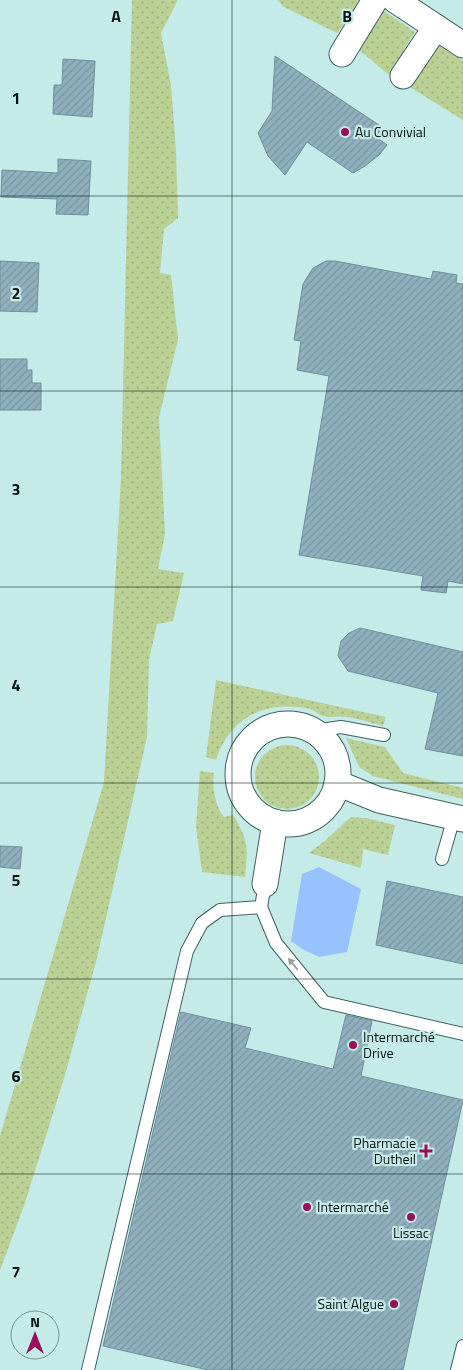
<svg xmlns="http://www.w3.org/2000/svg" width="463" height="1370" font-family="'Titillium Web',sans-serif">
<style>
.grass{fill:url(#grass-dots)}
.water{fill:#97c2fd}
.building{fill:url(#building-hatch);stroke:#6f8f9b}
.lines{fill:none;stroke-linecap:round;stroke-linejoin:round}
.service-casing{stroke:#3e615f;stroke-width:14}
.minor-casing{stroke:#3e615f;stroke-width:27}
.service{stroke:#fff;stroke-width:12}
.minor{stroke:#fff;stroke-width:25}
.oneway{fill:#9ba1a0}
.grid{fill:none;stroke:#061312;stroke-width:1;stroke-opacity:0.55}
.poi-dot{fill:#9c0d5b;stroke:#c5ebe8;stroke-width:2}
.labels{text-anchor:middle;stroke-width:4.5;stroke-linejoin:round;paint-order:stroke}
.poi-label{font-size:14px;fill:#061312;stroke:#c5ebe8;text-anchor:start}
.grid-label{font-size:16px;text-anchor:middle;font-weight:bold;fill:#061312;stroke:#c5ebe8;stroke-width:4.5;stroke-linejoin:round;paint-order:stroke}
</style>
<defs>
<pattern id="grass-dots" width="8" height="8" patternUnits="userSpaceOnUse" patternTransform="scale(1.25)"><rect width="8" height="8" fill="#bad094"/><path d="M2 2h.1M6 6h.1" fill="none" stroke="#9eb27f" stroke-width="1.8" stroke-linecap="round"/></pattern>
<pattern id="building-hatch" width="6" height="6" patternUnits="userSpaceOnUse" patternTransform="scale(1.25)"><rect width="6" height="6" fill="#8fb0bd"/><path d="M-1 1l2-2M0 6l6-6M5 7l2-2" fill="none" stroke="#7a96a1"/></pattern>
</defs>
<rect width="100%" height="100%" fill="#c5ebe8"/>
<g class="grass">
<polygon points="132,0 178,0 161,33 171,85 176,150 178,218 164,229 160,273 171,275 178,340 159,417 165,534 158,569 184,573 173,621 157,624 149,660 147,737 97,958 65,1075 25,1203 0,1270 0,1136 104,782 121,477"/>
<polygon points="277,0 358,0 357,8 337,33 284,7"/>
<polygon points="384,11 415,32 389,75 358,49"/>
<polygon points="439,45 463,61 463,120 408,86"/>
<path d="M216,680L386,717L383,726C371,723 358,718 346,717C339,716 330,718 323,716C318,715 315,710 310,709C267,700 230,716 216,760L206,757Z"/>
<polygon points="346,738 385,747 403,773 463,788 463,799 373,776 359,767"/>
<circle cx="287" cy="777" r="32"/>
<path d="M200,771L214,773C212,787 215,806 224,817L233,815C249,841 248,848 245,877L202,872L196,827Z"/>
<path d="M351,817L366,818L395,825L388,855L363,849L361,868L309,853C316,847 323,843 329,837C337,830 343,823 351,817Z"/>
</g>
<polygon class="water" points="319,867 361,889 347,952 319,957 304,950 291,941 302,874"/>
<g class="building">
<polygon points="275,56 382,127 376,137 387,145 379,155 365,166 353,173 307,142 285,175 268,156 258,133 272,111"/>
<polygon points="63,59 95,61 92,117 53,114 54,85 62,85"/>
<polygon points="58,159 91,161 88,215 56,214 57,199 1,197 2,170 58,173"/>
<polygon points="0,261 39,263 37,312 0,311"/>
<polygon points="326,261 335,261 431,279 433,271 457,275 456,283 463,284 463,584 448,581 446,593 421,590 423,576 299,555 329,376 297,370 301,341 294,340 303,284 313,268"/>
<polygon points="0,359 27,359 27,370 32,370 32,383 41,383 41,410 0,410"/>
<polygon points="360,628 463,652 463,756 425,749 438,693 348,671 338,656 341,641 349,633"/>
<polygon points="0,846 22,847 20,869 0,867"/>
<polygon points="387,881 463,897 463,964 376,945"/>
<polygon points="181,1012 251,1028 245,1048 333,1069 346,1015 372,1021 361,1076 463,1100 403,1370 208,1370 103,1346"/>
</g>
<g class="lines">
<defs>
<g id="service">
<polyline points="315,731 341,727 384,735"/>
<polyline points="442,859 454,817"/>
<polyline points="261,907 276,943 324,1002 463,1034"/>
<polyline points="88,1370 187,951 202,923 220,910 261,907 265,884"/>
<polyline points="457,1370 463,1346"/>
</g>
<g id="minor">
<polyline points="395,0 463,45"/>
<polyline points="342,54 375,0"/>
<polyline points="403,76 436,27"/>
<circle cx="288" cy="774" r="50"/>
<polyline points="337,783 379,800 463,819"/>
<polyline points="265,884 275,822"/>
</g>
</defs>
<use href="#service" class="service-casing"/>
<use href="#minor" class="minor-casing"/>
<use href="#service" class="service"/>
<use href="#minor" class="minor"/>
</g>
<defs><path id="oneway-solid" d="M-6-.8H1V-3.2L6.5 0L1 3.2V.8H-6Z" transform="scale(1.25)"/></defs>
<use class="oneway" href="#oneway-solid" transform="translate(293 964) rotate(-129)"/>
<path class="grid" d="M232,0V1370M0,196H463M0,391H463M0,587H463M0,783H463M0,979H463M0,1174H463"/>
<g class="poi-dot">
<circle cx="345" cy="132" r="5"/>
<circle cx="353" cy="1045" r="5"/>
<path d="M423.5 1143.5h5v5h5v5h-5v5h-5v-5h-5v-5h5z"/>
<circle cx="307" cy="1207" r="5"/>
<circle cx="411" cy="1217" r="5"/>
<circle cx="394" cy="1304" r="5"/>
</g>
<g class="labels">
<g class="poi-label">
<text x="355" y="137">Au Convivial</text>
<text x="363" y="1042">Intermarché<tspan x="363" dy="16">Drive</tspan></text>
<text x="416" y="1148" text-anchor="end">Pharmacie<tspan x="416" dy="16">Dutheil</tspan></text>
<text x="317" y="1212">Intermarché</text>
<text x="411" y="1238" text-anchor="middle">Lissac</text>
<text x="384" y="1309" text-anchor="end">Saint Algue</text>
</g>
</g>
<g class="grid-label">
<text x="116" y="22">A</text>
<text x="347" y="22">B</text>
<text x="16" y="104">1</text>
<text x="16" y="299">2</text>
<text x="16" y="495">3</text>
<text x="16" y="691">4</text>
<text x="16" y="886">5</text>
<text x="16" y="1082">6</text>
<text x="16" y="1278">7</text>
</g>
<g transform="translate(35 1335)"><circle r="24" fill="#c5ebe8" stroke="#799592"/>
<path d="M0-4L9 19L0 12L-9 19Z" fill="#9c0d5b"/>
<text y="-8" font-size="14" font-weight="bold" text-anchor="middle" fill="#061312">N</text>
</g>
</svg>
